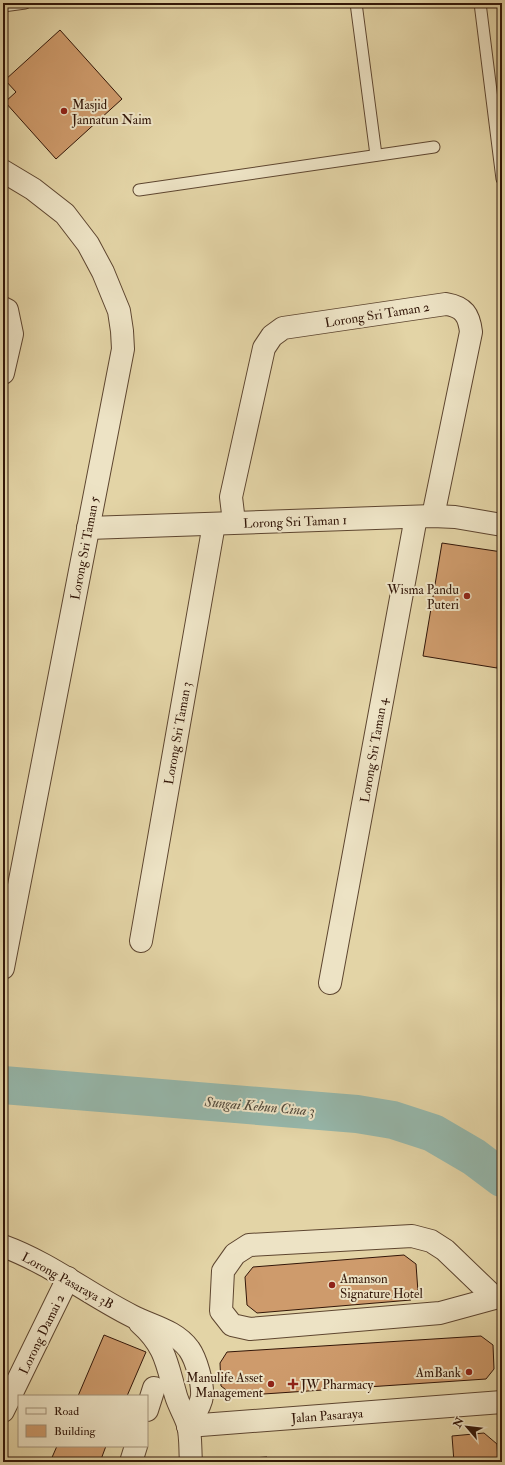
<svg xmlns="http://www.w3.org/2000/svg" width="505" height="1465" font-family="'IM FELL Double Pica',serif">
<style>
.lines{fill:none;stroke-linecap:round;stroke-linejoin:round}
.river{stroke:#96b8ac;stroke-width:38}
.building{fill:#ce9b6c;stroke:#321608}
.lane-casing{stroke:#5e4630;stroke-width:13}
.street-casing{stroke:#5e4630;stroke-width:24}
.lane{stroke:#ede3c5;stroke-width:11}
.street{stroke:#ede3c5;stroke-width:22}
.poi-dot{fill:#8f2418;stroke:#ede3c5;stroke-width:1.5}
.labels{text-anchor:middle;stroke-width:4;stroke-linejoin:round;paint-order:stroke}
.poi-label{font-size:13px;fill:#321608;stroke:#ede3c5;text-anchor:start}
.street-label{font-size:13px;fill:#321608;stroke:#ede3c5}
.water-label{font-size:14px;font-style:italic;fill:#504739;stroke:#ede3c5}
</style>
<rect width="100%" height="100%" fill="#e3d4a6"/>
<filter id="stains"><feTurbulence type="fractalNoise" baseFrequency=".005" numOctaves="4"/><feColorMatrix values="0 0 0 0 .2 0 0 0 0 .09 0 0 0 0 .02 0 0 0 .5 -.17"/></filter>
<radialGradient id="worn" r=".72"><stop offset=".6" stop-color="#630" stop-opacity="0"/><stop offset="1" stop-color="#630" stop-opacity=".3"/></radialGradient>
<g class="lines">
<polyline class="river" points="3,1085 357,1114 393,1120 433,1133 474,1157 502,1178"/>
</g>
<g class="building">
<polygon points="60,30 122,99 56,159 5,102 16,92 5,80"/>
<polygon points="442,543 502,552 502,639 497,668 423,656"/>
<polygon points="404,1255 416,1264 418,1292 411,1300 257,1313 247,1305 245,1277 253,1267"/>
<polygon points="104,1335 146,1352 127,1396 78,1396"/>
<polygon points="481,1336 493,1345 494,1369 486,1379 234,1396 221,1386 220,1363 227,1352"/>
<polygon points="484,1433 497,1444 498,1462 448,1462 454,1462 452,1436"/>
<polygon points="57,1446 106,1446 100,1462 50,1462"/>
<polygon points="267,1457 268,1462 235,1462 238,1459"/>
</g>
<g class="lines">
<defs>
<g id="lane">
<polyline points="356,3 376,155"/>
<polyline points="480,3 502,179"/>
<polyline points="3,6 25,3"/>
<polyline points="139,190 434,147"/>
</g>
<g id="street">
<polyline points="3,171 33,189 65,214 88,244 103,272 119,311 122,331 123,349 3,968"/>
<polyline points="3,308 7,310 12,334 3,373"/>
<path d="M234,522L231,497L264,348L272,336L283,328L446,304C464,307 469,315 471,332L433,516"/>
<polyline points="88,528 433,516 455,517 502,525"/>
<polyline points="141,941 214,524"/>
<polyline points="330,983 416,517"/>
<polygon points="412,1236 431,1241 445,1250 495,1298 440,1313 250,1329 232,1325 221,1311 223,1271 235,1254 249,1245"/>
<path d="M3,1246C50,1263 88,1294 132,1316C151,1326 175,1330 189,1349C196,1359 203,1383 202,1396C201,1406 193,1417 188,1426"/>
<path d="M140,1323C166,1346 167,1365 176,1396C179,1406 185,1415 188,1425C191,1436 190,1450 191,1462"/>
<polyline points="147,1410 154,1388"/>
<polyline points="3,1411 68,1278"/>
<polyline points="188,1426 502,1402"/>
<polyline points="131,1462 136,1446"/>
</g>
</defs>
<use href="#lane" class="lane-casing"/>
<use href="#street" class="street-casing"/>
<use href="#lane" class="lane"/>
<use href="#street" class="street"/>
</g>
<g class="poi-dot">
<circle cx="64" cy="111" r="4"/>
<circle cx="467" cy="596" r="4"/>
<circle cx="332" cy="1285" r="4"/>
<circle cx="469" cy="1372" r="4"/>
<circle cx="271" cy="1384" r="4"/>
<path d="M291 1378h4v4h4v4h-4v4h-4v-4h-4v-4h4z"/>
</g>
<g class="labels">
<g class="poi-label">
<text x="72" y="109">Masjid<tspan x="72" dy="15">Jannatun Naim</tspan></text>
<text x="459" y="594" text-anchor="end">Wisma Pandu<tspan x="459" dy="15">Puteri</tspan></text>
<text x="340" y="1283">Amanson<tspan x="340" dy="15">Signature Hotel</tspan></text>
<text x="461" y="1377" text-anchor="end">AmBank</text>
<text x="263" y="1382" text-anchor="end">Manulife Asset<tspan x="263" dy="15">Management</tspan></text>
<text x="301" y="1389">JW Pharmacy</text>
</g>
<g class="street-label">
<text transform="translate(377 314) rotate(-9)" y="5">Lorong Sri Taman 2</text>
<text transform="translate(295 521) rotate(-2)" y="5">Lorong Sri Taman 1</text>
<text transform="translate(84 548) rotate(-79)" y="5">Lorong Sri Taman 5</text>
<text transform="translate(177 733) rotate(-80)" y="5">Lorong Sri Taman 3</text>
<text transform="translate(373 750) rotate(-80)" y="5">Lorong Sri Taman 4</text>
<text transform="translate(68 1280) rotate(29)" y="5">Lorong Pasaraya 3B</text>
<text transform="translate(41 1334) rotate(-64)" y="5">Lorong Damai 2</text>
<text transform="translate(327 1415) rotate(-4)" y="5">Jalan Pasaraya</text>
</g>
<g class="water-label">
<text transform="translate(260 1106) rotate(5)" y="5">Sungai Kebun Cina 3</text>
</g>
</g>
<rect width="505" height="1465" fill="none" stroke="#e3d4a6" stroke-width="16"/>
<rect x="4" y="4" width="497" height="1457" fill="none" stroke="#321608" stroke-width="2"/>
<rect x="8" y="8" width="489" height="1449" fill="none" stroke="#321608"/>
<rect x="18" y="1395" width="130" height="52" fill="#ede3c5" stroke="#a29179"/>
<rect x="26" y="1408" width="20" height="6" fill="#ede3c5" stroke="#a29179"/>
<text x="54" y="1415" font-size="12" fill="#321608">Road</text>
<rect x="26" y="1425" width="20" height="12" fill="#ce9b6c" stroke="#a29179"/>
<text x="54" y="1435" font-size="12" fill="#321608">Building</text>
<g transform="translate(467 1427) rotate(298)" stroke="#ede3c5" stroke-width="3" paint-order="stroke">
<path d="M0-3L7 15L0 10L-7 15Z" fill="#321608"/>
<text y="-6" font-size="11" font-weight="bold" text-anchor="middle" fill="#321608">N</text>
</g>
<rect width="100%" height="100%" filter="url(#stains)"/>
<rect width="100%" height="100%" fill="url(#worn)"/>
</svg>
